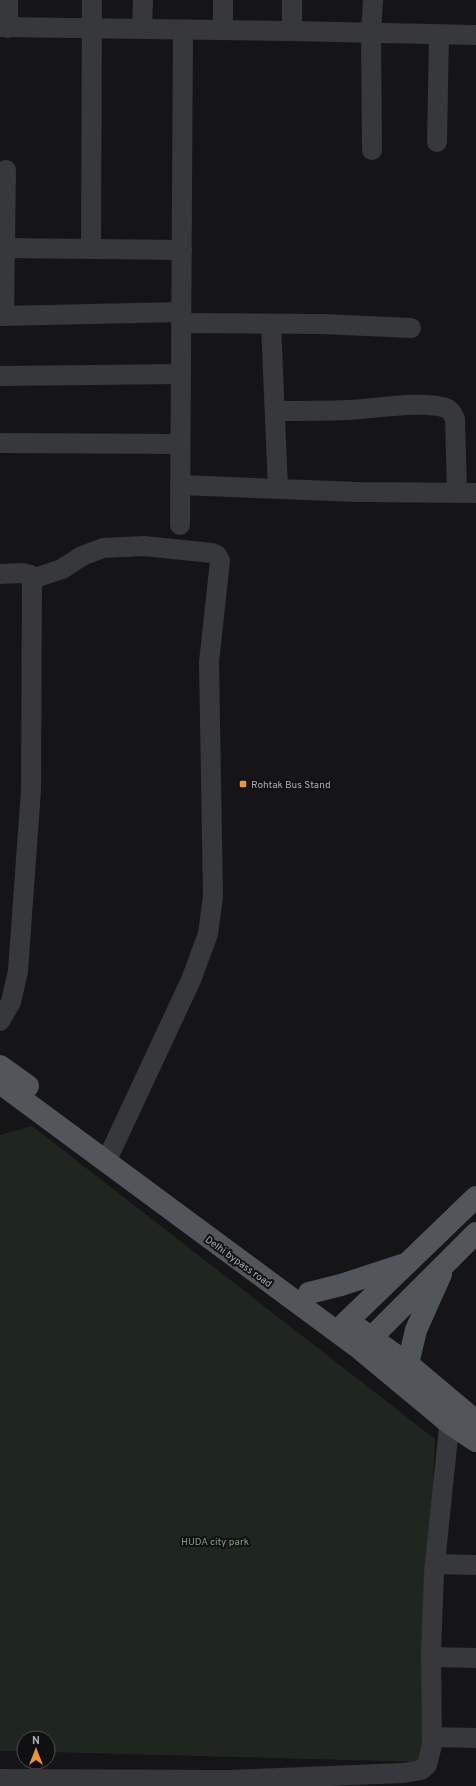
<svg xmlns="http://www.w3.org/2000/svg" width="476" height="1786" font-family="Overpass,sans-serif">
<style>
.green{fill:#1f261f}
.lines{fill:none;stroke-linecap:round;stroke-linejoin:round}
.minor{stroke:#36383b;stroke-width:20}
.major{stroke:#52555a;stroke-width:22}
.poi-dot{fill:#eb9538;stroke:#101012;stroke-width:1.5}
.labels{text-anchor:middle;stroke-width:4;stroke-linejoin:round;paint-order:stroke}
.poi-label{font-size:10px;fill:#a7aeb6;stroke:#101012;text-anchor:start}
.street-label{font-size:10px;fill:#a7aeb6;stroke:#101012}
.park-label{font-size:10px;fill:#82a17f;stroke:#101012}
</style>
<rect width="100%" height="100%" fill="#151517"/>
<polygon class="green" points="32,1126 435,1439 422,1762 48,1752 48,1738 24,1738 24,1751 0,1751 0,1135"/>
<g class="lines">
<g class="minor">
<polyline points="0,27 292,31 476,35"/>
<polyline points="8,28 8,0"/>
<polyline points="142,29 143,0"/>
<polyline points="223,30 223,0"/>
<polyline points="292,31 292,0"/>
<polyline points="437,142 439,35"/>
<polyline points="372,150 371,33 373,0"/>
<polyline points="5,248 182,250"/>
<polyline points="91,249 92,0"/>
<polyline points="0,316 181,312"/>
<polyline points="4,316 6,170"/>
<polyline points="181,323 322,324 411,328"/>
<polyline points="271,324 278,489"/>
<polyline points="0,376 181,374"/>
<path d="M275,411C299,411 324,411 348,410C373,409 424,400 446,408C451,410 453,414 455,419L457,492"/>
<polyline points="0,443 180,444"/>
<polyline points="180,485 359,492 476,493"/>
<polyline points="180,525 183,30"/>
<polyline points="0,574 22,573 30,575 32,579 31,790 18,971 11,1002 0,1021"/>
<polyline points="32,579 62,569 82,556 103,548 144,546 212,553 217,555 220,561 209,662 213,896 208,934 191,980 106,1162"/>
<polyline points="435,1564 476,1565"/>
<polyline points="431,1657 476,1658"/>
<polyline points="432,1737 476,1738"/>
<polyline points="0,1779 228,1780 404,1773 421,1770 427,1765 432,1745 431,1652 434,1573 451,1408"/>
</g>
<g class="major">
<polyline points="0,1066 28,1086"/>
<polyline points="0,1083 360,1349 449,1423 476,1441"/>
<polyline points="309,1293 341,1285 402,1265"/>
<polyline points="348,1321 408,1364 476,1421"/>
<polyline points="337,1331 476,1197"/>
<polyline points="361,1348 476,1233"/>
<polyline points="408,1364 416,1330 441,1274"/>
</g>
</g>
<rect class="poi-dot" x="239" y="780" width="8" height="8" rx="2"/>
<g class="labels">
<g class="poi-label">
<text x="251" y="788">Rohtak Bus Stand</text>
</g>
<g class="street-label">
<text transform="translate(239 1261) rotate(36)" y="4">Delhi bypass road</text>
</g>
<g class="park-label">
<text x="215" y="1545">HUDA city park</text>
</g>
</g>
<g transform="translate(36 1750)"><circle r="19" fill="#101012" stroke="#4c4f54"/>
<path d="M0-3L7 15L0 10L-7 15Z" fill="#eb9538"/>
<text y="-6" font-size="11" font-weight="bold" text-anchor="middle" fill="#a7aeb6">N</text>
</g>
</svg>
